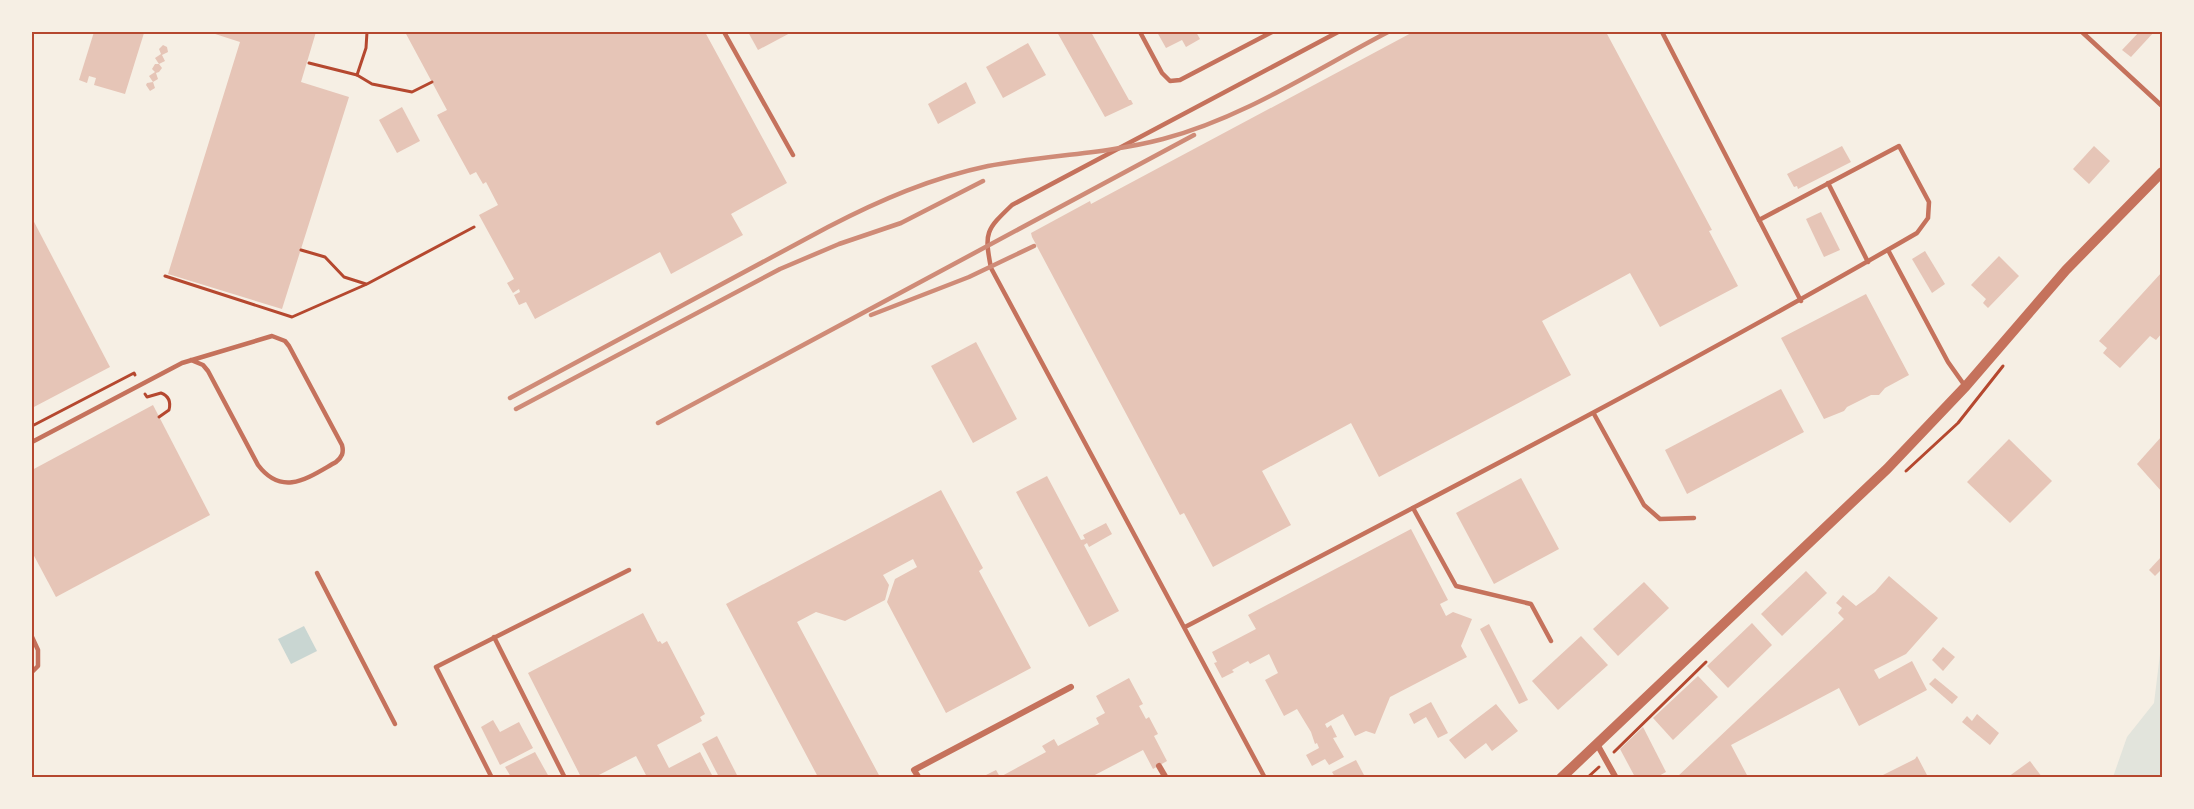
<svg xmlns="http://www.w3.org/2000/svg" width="2194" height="809" font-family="'Sofia Sans Condensed',sans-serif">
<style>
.green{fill:#e2e4dc}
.water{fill:#c9d6d2}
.building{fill:#e6c5b7}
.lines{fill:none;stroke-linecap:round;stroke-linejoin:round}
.path{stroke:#b5482f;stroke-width:3}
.service{stroke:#c5725c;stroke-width:4.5}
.minor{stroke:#c5725c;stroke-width:6}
.tertiary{stroke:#c5725c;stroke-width:10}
.rail{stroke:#cf8b77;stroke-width:4.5}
.neatline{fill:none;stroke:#b5482f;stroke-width:2}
</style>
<rect width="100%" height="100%" fill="#f6efe4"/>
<polygon class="green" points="2162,638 2162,777 2113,777 2127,737 2154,703"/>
<polygon class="water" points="304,626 317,651 291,664 278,639"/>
<g class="building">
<polygon points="94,32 138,32 144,33 125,94 94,85 96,78 89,76 87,83 79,80"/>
<polygon points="209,32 316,32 301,82 349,97 282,309 168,274 240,42"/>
<polygon points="405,32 705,32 787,183 731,214 743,235 671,274 660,252 535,319 526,302 519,305 514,295 520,292 519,289 513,293 507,283 514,279 479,215 498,205 486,182 483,184 476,172 470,175 437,115 447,110"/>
<polygon points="748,32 792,32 758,50"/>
<polygon points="1057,32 1091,32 1129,100 1131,100 1133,104 1105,117"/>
<polygon points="1157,32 1196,32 1200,39 1186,47 1182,40 1166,48"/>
<polygon points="1413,32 1606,32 1712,230 1709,231 1738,286 1660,327 1630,273 1542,321 1571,375 1379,477 1351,423 1262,471 1291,525 1213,567 1184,513 1180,515 1032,237 1031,233 1090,201 1091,204"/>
<polygon points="2139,32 2154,32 2131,57 2122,50"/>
<polygon points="1028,43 1046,75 1003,98 986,67"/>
<polygon points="163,45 167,47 168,52 162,55 165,61 159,64 155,58 161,54 159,49"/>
<polygon points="155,64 159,64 162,68 159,72 156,73 158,79 153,82 155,88 150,91 146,85 147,83 153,82 149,76 155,72 152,69"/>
<polygon points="966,82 976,103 938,124 928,104"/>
<polygon points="402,107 420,141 397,153 379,120"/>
<polygon points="1842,146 1851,162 1798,189 1797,186 1794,187 1787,174"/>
<polygon points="2094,146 2110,161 2089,184 2073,169"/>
<polygon points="1821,212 1840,250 1824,257 1806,219"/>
<polygon points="32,218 110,367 32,408"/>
<polygon points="1925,251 1945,284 1932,293 1912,259"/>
<polygon points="1999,256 2019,276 1988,308 1983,303 1986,299 1971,285"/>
<polygon points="2162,272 2162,333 2156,340 2150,336 2120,368 2103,353 2107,348 2099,341"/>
<polygon points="1866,294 1909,375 1885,388 1879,395 1871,395 1847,407 1844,411 1824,419 1781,338"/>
<polygon points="976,342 1017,419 973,443 931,366"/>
<polygon points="1781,389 1804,432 1687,494 1665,450"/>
<polygon points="153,405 210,515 56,597 32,552 32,470"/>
<polygon points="2162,436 2162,492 2137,464"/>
<polygon points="2009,439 2052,481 2010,523 1967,482"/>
<polygon points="1047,476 1081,540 1085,539 1083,535 1106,523 1112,534 1089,547 1087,543 1084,545 1119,611 1089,627 1016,492"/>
<polygon points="1521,478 1559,549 1494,584 1456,513"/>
<polygon points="941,490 983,568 979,571 1031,668 946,713 887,602 895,579 917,567 913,559 883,575 889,585 885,600 845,621 816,612 797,622 880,777 818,777 726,604"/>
<polygon points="1411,529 1448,600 1440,604 1446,616 1453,612 1472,619 1461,646 1467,657 1390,697 1375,734 1366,731 1355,736 1343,714 1325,724 1327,728 1331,725 1337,737 1333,738 1344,757 1329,765 1325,759 1312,766 1306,755 1319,748 1317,743 1315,744 1311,732 1297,709 1284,716 1265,680 1278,673 1269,654 1250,664 1248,661 1232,670 1234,672 1222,678 1214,663 1217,662 1212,652 1256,629 1248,615"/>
<polygon points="2162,556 2162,569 2155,576 2149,570"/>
<polygon points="1806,571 1827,593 1782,636 1761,614"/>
<polygon points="1889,576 1938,618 1906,654 1874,670 1879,679 1912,661 1927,690 1859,726 1839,688 1731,745 1748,777 1703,777 1702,776 1700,777 1677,777 1844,619 1838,613 1842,608 1836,603 1843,595 1856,606 1875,592"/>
<polygon points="1644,582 1669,608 1618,656 1593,629"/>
<polygon points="643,613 658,642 660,641 662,644 667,641 705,714 700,717 702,721 657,745 669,768 700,752 713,777 647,777 636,756 595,777 581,777 528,673"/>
<polygon points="1752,623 1772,645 1728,688 1707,666"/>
<polygon points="1489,624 1528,700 1519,704 1480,629"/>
<polygon points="1581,636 1608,665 1558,710 1532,681"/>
<polygon points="1943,647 1955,657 1943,671 1932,660"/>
<polygon points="1698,676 1718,697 1673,740 1653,718"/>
<polygon points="1129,678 1143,704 1139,706 1146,719 1149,717 1158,734 1154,736 1167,761 1153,769 1143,750 1091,777 982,777 996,770 1000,777 1046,752 1042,746 1054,739 1058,746 1099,724 1096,718 1105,713 1096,696"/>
<polygon points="1935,678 1958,697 1952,704 1929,684"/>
<polygon points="1431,702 1448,733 1438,738 1426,717 1414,724 1409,714"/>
<polygon points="1496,704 1518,731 1492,751 1486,743 1465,759 1449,740"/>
<polygon points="1977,714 1999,733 1990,745 1962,722 1967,716 1972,721"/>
<polygon points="493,720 500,732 519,722 533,748 500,765 481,727"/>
<polygon points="1643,727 1666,772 1657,777 1635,777 1620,749"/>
<polygon points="717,736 738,777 719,777 702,744"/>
<polygon points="535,752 549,777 511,777 505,767"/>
<polygon points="1917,756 1928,777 1879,777 1915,759"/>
<polygon points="1356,760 1365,777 1335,777 1332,772"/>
<polygon points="2030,761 2042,777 2008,777"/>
</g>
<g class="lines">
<g class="path">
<polyline points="367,32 366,48 357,75 372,84 412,92 432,82"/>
<polyline points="309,63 357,75"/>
<polyline points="301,250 325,257 344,277 366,284"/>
<polyline points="165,276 292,317 367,284 474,227"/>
<path d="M145,394L147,397L161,393C169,396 171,402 169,410L159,417"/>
<polyline points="32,426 134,373 135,375"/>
<polyline points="1906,471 1958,423 2003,366"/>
<polyline points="1614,752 1706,662"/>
<polyline points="1587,778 1599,767"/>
</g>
<g class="service">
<polyline points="724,32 793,155"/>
<polyline points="1140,32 1162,73 1170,81 1180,80 1272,32"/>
<polyline points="1662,32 1801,301"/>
<polyline points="2082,32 2162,106"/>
<polyline points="1828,183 1868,262"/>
<polyline points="1888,250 1948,362 1965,386"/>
<polyline points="1594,414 1644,505 1660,519 1694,518"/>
<path d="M32,442L182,363L272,336L285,341L289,346L342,445C344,453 342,457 336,462C309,477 283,498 258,465L208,371L203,365L191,360"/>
<polyline points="1413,508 1456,586 1531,604 1551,641"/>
<polyline points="317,573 395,724"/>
<path d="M1185,627C1430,499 1677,372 1917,233L1928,218L1929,202L1899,146L1759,220"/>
<polyline points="32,637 38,650 38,666 32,672"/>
<polyline points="494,637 565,778"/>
<polyline points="492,778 436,667 629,570"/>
<path d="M1265,778L991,268C984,232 986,230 1012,205L1338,32"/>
</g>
<g class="minor">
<polyline points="1597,744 1616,778"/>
<polyline points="1159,766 1166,778"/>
<polyline points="919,778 914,770 1071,687"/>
</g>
<polyline class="tertiary" points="1561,778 1887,469 1966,386 2066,270 2162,172"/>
<g class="rail">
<polyline points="871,315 969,277 1034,246"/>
<path d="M510,398L828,227C880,200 931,178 988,166C1046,155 1106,154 1163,139C1243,118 1315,70 1388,32"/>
<polyline points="516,409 780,269 839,244 901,223 983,181"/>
<polyline points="658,423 1194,135"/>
</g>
</g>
<rect width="2194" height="809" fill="none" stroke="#f6efe4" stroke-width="66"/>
<rect x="33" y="33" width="2128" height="743" class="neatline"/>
</svg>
